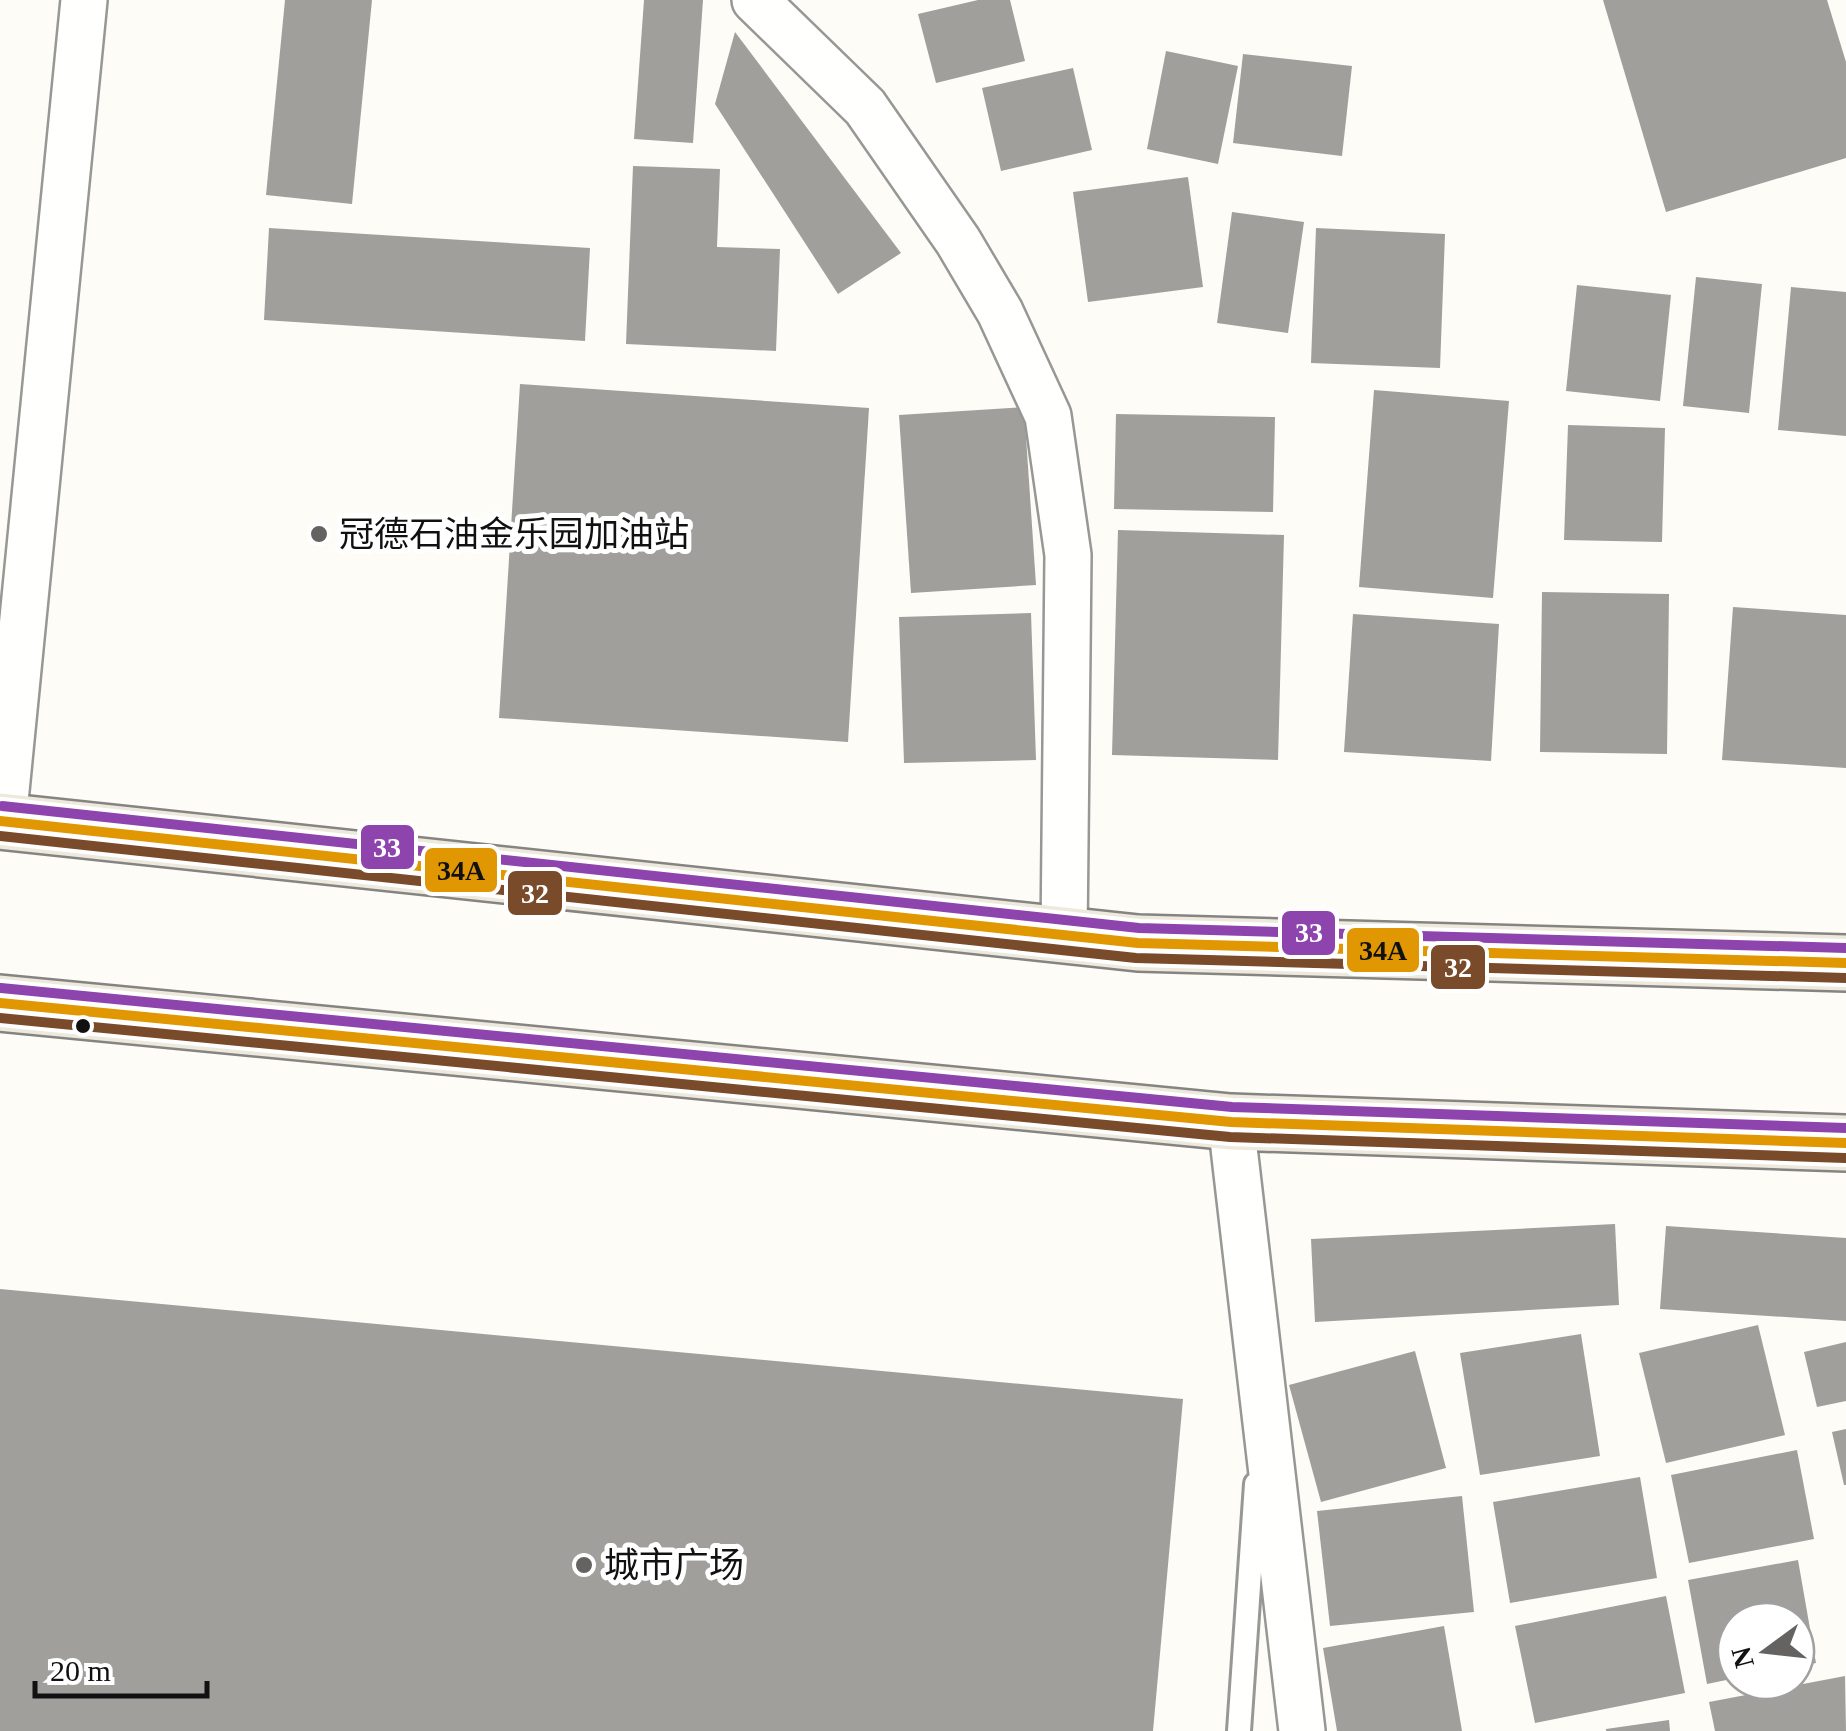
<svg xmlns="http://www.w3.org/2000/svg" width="1846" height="1731" font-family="'Times New Roman','Noto Sans SC',serif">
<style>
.building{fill:#a19f9c}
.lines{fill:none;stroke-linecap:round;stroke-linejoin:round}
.service-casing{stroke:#979795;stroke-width:28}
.minor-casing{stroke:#979795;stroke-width:50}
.primary-casing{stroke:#858482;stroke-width:60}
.service{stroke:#fffffe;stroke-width:22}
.minor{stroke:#fffffe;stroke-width:45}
.primary{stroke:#ede9dc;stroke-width:55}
.bus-1-casing{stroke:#fff;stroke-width:18}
.bus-2-casing{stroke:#fff;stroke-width:18}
.bus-3-casing{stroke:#fff;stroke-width:18}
.bus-1{stroke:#e09702;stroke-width:10}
.bus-2{stroke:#7a4b2a;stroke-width:10}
.bus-3{stroke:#8e44ad;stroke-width:10}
.poi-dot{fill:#646362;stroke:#fff;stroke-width:4}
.bus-dot{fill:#111;stroke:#fff;stroke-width:4}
.labels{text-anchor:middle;stroke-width:10;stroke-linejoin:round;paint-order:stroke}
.poi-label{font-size:35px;fill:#111;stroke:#fff;text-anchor:start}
.line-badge{stroke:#fff;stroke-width:4}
.badge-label{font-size:28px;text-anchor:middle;font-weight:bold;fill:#fff}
.pale-badge-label{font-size:28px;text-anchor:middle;font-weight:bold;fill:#111}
</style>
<rect width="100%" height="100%" fill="#fdfcf7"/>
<g class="building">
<polygon points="285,0 372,0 352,204 266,195"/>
<polygon points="644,0 703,0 693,143 634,139"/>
<polygon points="978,0 1010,0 1025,61 936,83 918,14"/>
<polygon points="1603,0 1827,0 1846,62 1846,158 1666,212"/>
<polygon points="735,32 901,253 838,294 715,104"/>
<polygon points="1166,51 1238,66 1218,164 1147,149"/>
<polygon points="1243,54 1352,66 1342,156 1233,143"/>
<polygon points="1073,68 1092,150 1001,171 982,88"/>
<polygon points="633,166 720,169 717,247 780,249 776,351 626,344"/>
<polygon points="1188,177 1203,287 1088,302 1073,192"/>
<polygon points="1232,212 1304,222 1288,333 1217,323"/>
<polygon points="269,228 590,248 585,341 264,320"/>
<polygon points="1316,228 1445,234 1440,368 1311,363"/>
<polygon points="1696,277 1762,284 1749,413 1683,406"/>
<polygon points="1577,285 1671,295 1660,401 1566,391"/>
<polygon points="1791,287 1846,292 1846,436 1778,430"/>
<polygon points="520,384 869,408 848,742 499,718"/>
<polygon points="1374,390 1509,401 1493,598 1359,587"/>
<polygon points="1024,407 1036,585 911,593 899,415"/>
<polygon points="1116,414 1275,417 1273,512 1114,509"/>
<polygon points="1568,425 1665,428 1662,542 1564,540"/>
<polygon points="1118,530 1284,535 1278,760 1112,755"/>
<polygon points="1542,592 1669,594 1667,754 1540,752"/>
<polygon points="1733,607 1846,615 1846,768 1722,760"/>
<polygon points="1031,613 1036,760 904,763 899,617"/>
<polygon points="1353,614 1499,624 1491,761 1344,752"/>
<polygon points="1615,1224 1619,1305 1315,1322 1311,1239"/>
<polygon points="1666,1226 1846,1238 1846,1321 1660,1309"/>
<polygon points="0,1289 1183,1399 1153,1731 0,1731"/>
<polygon points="1758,1325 1785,1435 1666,1463 1639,1353"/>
<polygon points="1581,1334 1600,1456 1480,1475 1460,1353"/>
<polygon points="1846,1342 1846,1401 1817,1407 1804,1352"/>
<polygon points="1415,1351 1446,1468 1321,1502 1289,1385"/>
<polygon points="1846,1429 1846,1485 1844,1485 1832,1432"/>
<polygon points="1797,1450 1814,1539 1689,1563 1671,1475"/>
<polygon points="1640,1477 1657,1578 1510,1603 1493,1502"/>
<polygon points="1462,1496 1474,1612 1330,1626 1317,1511"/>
<polygon points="1798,1560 1816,1663 1796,1667 1796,1621 1736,1621 1736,1678 1707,1684 1688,1580"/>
<polygon points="1666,1596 1685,1693 1535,1723 1515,1626"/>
<polygon points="1444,1626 1462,1731 1337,1731 1323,1648"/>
<polygon points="1845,1676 1846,1731 1715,1731 1709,1702"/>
<polygon points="1669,1720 1670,1731 1606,1731 1606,1729"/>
</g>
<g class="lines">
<defs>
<polyline id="service" points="1239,1731 1256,1484"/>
<g id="minor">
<polyline points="755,0 865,107 958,241 1000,312 1048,416 1068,555 1064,936"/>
<polyline points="3,821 84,0"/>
<polyline points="1231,1122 1302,1731"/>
</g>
<g id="primary">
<polyline points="0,821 1138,943 1846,963"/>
<polyline points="0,1003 1231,1122 1846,1143"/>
</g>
</defs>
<use href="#service" class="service-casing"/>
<use href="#minor" class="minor-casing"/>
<use href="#primary" class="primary-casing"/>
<use href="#service" class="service"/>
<use href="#minor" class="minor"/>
<use href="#primary" class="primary"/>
<defs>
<g id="bus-1">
<polyline points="0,821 1138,943 1846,963"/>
<polyline points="0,1003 1231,1122 1846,1143"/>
</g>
<g id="bus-2">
<polyline points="0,836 1136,958 1846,978"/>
<polyline points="0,1018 1230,1137 1845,1158"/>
</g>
<g id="bus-3">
<polyline points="2,806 1139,928 1846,948"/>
<polyline points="1,988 1232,1107 1846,1128"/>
</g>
</defs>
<use href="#bus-1" class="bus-1-casing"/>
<use href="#bus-2" class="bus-2-casing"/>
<use href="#bus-3" class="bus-3-casing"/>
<use href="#bus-1" class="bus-1"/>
<use href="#bus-2" class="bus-2"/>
<use href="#bus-3" class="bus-3"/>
</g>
<g class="poi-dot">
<circle cx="319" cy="534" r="10"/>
<circle cx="584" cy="1565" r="10"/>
</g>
<circle class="bus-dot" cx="83" cy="1026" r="9"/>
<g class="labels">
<g class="poi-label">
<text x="339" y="546">冠德石油金乐园加油站</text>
<text x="604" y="1577">城市广场</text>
</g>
</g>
<g class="line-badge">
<rect x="359" y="823" width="57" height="48" rx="10" fill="#8e44ad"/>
<rect x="423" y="846" width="76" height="48" rx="10" fill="#e09702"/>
<rect x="506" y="869" width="58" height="48" rx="10" fill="#7a4b2a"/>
<rect x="1280" y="909" width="57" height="48" rx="10" fill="#8e44ad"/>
<rect x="1345" y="926" width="76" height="48" rx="10" fill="#e09702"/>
<rect x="1429" y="943" width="58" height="48" rx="10" fill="#7a4b2a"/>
</g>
<g class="badge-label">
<text x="387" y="857">33</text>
<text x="535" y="903">32</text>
<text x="1309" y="942">33</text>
<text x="1458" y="977">32</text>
</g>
<g class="pale-badge-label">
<text x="461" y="880">34A</text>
<text x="1383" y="960">34A</text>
</g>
<g transform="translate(1766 1651) rotate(255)"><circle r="48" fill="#ffffff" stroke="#a0a0a0" stroke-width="2.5"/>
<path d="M0-8L18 38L0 25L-18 38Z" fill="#646362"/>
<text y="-15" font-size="28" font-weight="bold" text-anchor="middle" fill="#111111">N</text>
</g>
<path d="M35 1681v15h172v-15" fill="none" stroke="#111111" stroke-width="5"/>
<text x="50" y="1681" font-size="30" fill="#111111" stroke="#ffffff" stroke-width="8" paint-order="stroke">20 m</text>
</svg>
